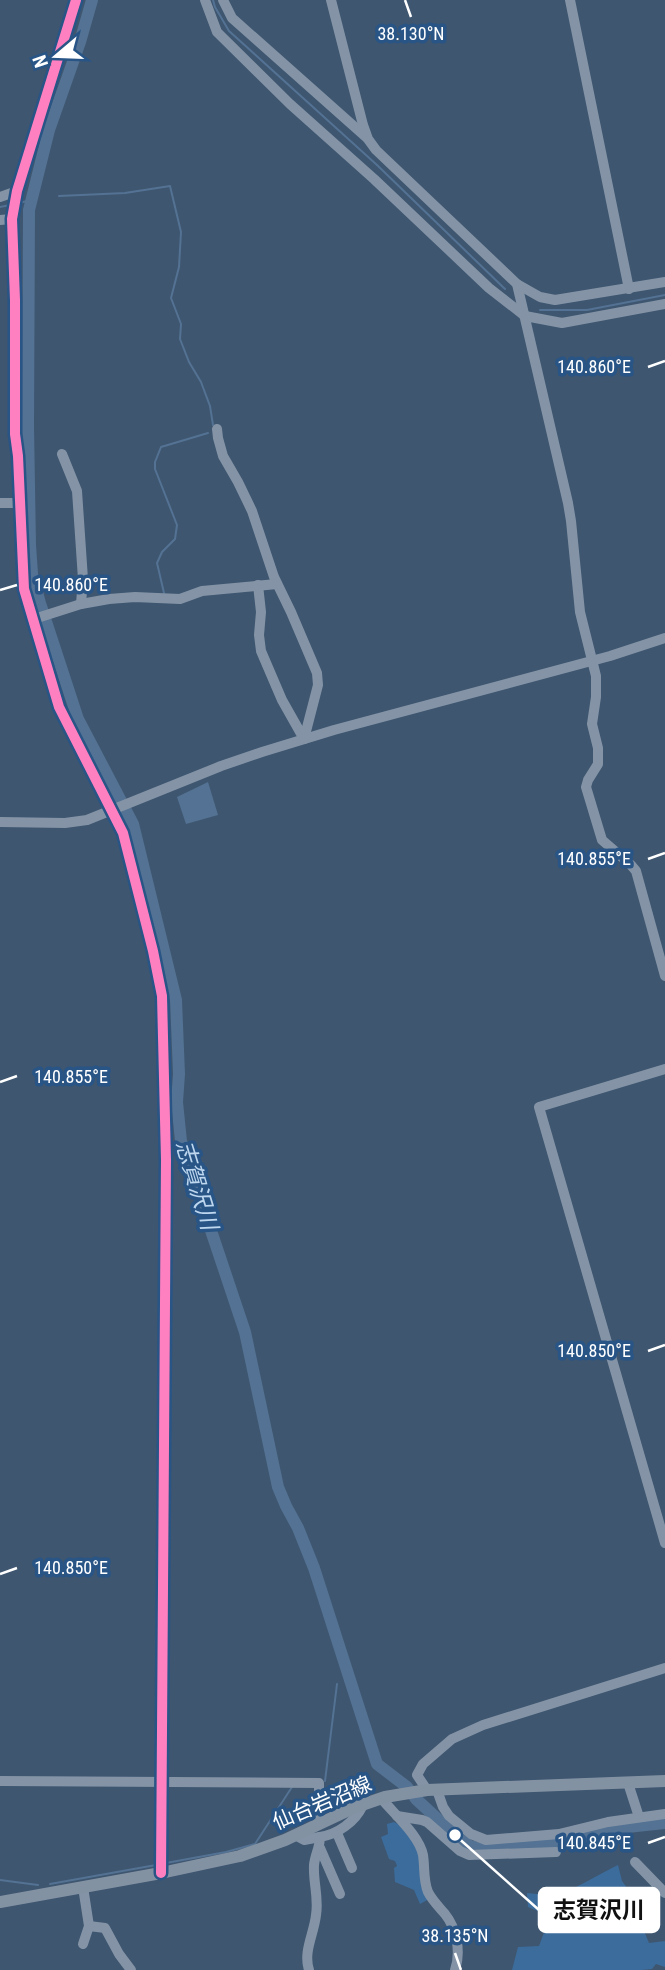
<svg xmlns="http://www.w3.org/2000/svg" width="665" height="1970" font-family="'Roboto Condensed','Noto Sans JP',sans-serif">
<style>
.green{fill:#3c6c9b}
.water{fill:#547293}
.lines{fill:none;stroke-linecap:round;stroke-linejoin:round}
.stream{stroke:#547293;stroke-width:2}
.river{stroke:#547293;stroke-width:12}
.minor{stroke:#8494a6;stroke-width:10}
.major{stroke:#8392a3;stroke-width:12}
.cycleway-casing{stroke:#285586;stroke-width:15}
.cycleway{stroke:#ff80c0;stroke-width:10}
.ticks{fill:none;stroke:#fff;stroke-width:2.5}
.labels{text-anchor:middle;stroke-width:7;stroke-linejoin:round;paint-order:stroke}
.street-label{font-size:21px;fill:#fff;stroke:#285586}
.water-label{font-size:23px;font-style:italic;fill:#bed7ef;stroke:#285586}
.ticks-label{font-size:18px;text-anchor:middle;fill:#fff;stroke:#285586;stroke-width:7;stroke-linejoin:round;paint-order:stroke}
.leader{fill:none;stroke:#fff;stroke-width:2.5}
.callout-dot{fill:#fff;stroke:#285586;stroke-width:2.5}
.callout{fill:#fff;stroke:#fff;stroke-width:2.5}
.callout-label{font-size:23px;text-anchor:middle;font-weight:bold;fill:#111}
</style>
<rect width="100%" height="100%" fill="#3e5670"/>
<g class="green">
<path d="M394,1822C421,1833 423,1874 429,1899L420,1904L414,1890L395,1882L394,1868L397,1866L395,1861L389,1859L381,1837L388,1834L387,1824Z"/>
<path d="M618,1865L622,1881L633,1896V1904L649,1943L665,1941V1967L656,1964L652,1969L642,1970H512L518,1947L539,1946L550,1916L528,1907L527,1893C536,1894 547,1895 556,1894C578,1889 598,1874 618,1865Z"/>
</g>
<polygon class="water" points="208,782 218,815 186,824 177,797"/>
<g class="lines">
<g class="stream">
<polyline points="213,0 215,7 229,31 377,165 505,289"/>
<polyline points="59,196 125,193 170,186 181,232 179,267 171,298 181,324 180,339 189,362 201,382 210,406 213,425"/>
<polyline points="19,203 31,200"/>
<polyline points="0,207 10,205"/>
<polyline points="540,310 587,310 665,295"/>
<polyline points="164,593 157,563 162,552 175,539 177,525 155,469 155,462 161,447 208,433"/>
<polyline points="345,1681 350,1680"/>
<polyline points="325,1781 337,1684"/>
<polyline points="166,1863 226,1852 255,1844 292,1787"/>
<polyline points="0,1880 38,1885"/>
<polyline points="50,1884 156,1865"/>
</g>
<polyline class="river" points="92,0 80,42 49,130 29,210 28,427 30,545 32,574 40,603 78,719 133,824 176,1000 179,1074 177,1102 181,1141 245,1332 278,1487 286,1506 298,1528 314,1568 377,1764 407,1787 416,1799 455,1835 470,1846 482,1849 550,1844 572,1840 609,1829 665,1823"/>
<g class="minor">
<polyline points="76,0 17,191 12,219 15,300 15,434 18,456 24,589 59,707 123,833 153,951 162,996 166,1160 161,1873"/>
<polyline points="205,0 217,32 290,104 374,179 489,288 525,316 562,323 665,304"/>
<polyline points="223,0 232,18 366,137"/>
<polyline points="331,0 363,125 368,139 376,150 517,284 568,503 571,521 580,612 596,676 596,697 592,724 598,748 598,764 588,780 586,787 602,840 631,865 636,871 665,976"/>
<polyline points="570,0 629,289"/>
<polyline points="0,197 17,191"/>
<polyline points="0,220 12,219"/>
<polyline points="517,284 540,297 555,300 665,282"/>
<polyline points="217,429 218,438 223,456 238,482 252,511 274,577 291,612 317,673 318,685 304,739"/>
<polyline points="62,454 77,491 83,579 81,604"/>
<polyline points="0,503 19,503"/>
<polyline points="258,585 261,612 259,635 261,651 282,700 304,739"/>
<polyline points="34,619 81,604 109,599 135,597 180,599 202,591 277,584"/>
<polyline points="0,822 65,823 87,820 221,766 262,752 334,730 610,656 665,638"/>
<polyline points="665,1069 539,1107 665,1543"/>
<polyline points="0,1781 319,1783 319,1823"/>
<polyline points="628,1783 639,1817"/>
<polyline points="427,1790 417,1775 423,1764 452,1739 483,1725 665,1668"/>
<polyline points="437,1790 443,1807 449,1816 471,1834 486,1840 559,1834 608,1822 665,1814"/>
<path d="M381,1798C394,1814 419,1835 423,1855C425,1868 423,1880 428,1892C432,1900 439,1907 445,1914C457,1929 461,1952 455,1970"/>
<polyline points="397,1816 422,1820 427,1822 460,1851 469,1855 556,1852"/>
<polyline points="337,1833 352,1868"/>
<polyline points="295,1835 304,1840 320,1837"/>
<polyline points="320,1848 340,1894"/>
<polyline points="635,1862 665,1893"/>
<polyline points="89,1926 105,1928 119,1954 131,1970"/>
<polyline points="83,1944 89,1926 83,1887"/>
<path d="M309,1970C303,1951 314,1934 316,1915C319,1898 313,1882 314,1865C315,1855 320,1847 320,1837C338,1834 355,1822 363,1805"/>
</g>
<polyline class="major" points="0,1902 161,1873 240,1856 285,1840 353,1808 385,1797 427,1790 665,1781"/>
<defs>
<polyline id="cycleway" points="76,0 17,191 12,219 15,300 15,434 18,456 24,589 59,707 123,833 153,951 162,996 166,1160 161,1873"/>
</defs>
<use href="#cycleway" class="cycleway-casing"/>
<use href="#cycleway" class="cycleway"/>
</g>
<path class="ticks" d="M405,0L411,17M648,367L665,361M0,590L17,585M648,859L665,853M0,1082L17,1076M648,1351L665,1345M0,1574L17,1568M648,1843L665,1837M455,1953L461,1970"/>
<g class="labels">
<g class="street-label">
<text transform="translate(322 1803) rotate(-23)" y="7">仙台岩沼線</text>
</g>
<g class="water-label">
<text transform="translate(197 1185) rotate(73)" y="8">志賀沢川</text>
</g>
</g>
<g class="ticks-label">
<text x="411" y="40">38.130°N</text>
<text x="594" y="373">140.860°E</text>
<text x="71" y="591">140.860°E</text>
<text x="594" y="865">140.855°E</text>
<text x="71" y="1083">140.855°E</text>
<text x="594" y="1357">140.850°E</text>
<text x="71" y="1574">140.850°E</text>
<text x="594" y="1849">140.845°E</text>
<text x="455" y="1942">38.135°N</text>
</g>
<path class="leader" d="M455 1835L539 1910"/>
<circle class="callout-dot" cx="455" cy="1835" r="7"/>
<rect class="callout" x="539" y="1888" width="120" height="44" rx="7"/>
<g class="callout-label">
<text x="599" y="1918">志賀沢川</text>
</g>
<g transform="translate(56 56) rotate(251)" stroke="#285586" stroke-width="5" paint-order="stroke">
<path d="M0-5L12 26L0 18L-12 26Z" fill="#ffffff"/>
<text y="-10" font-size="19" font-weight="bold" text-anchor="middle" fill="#ffffff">N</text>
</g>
</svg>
